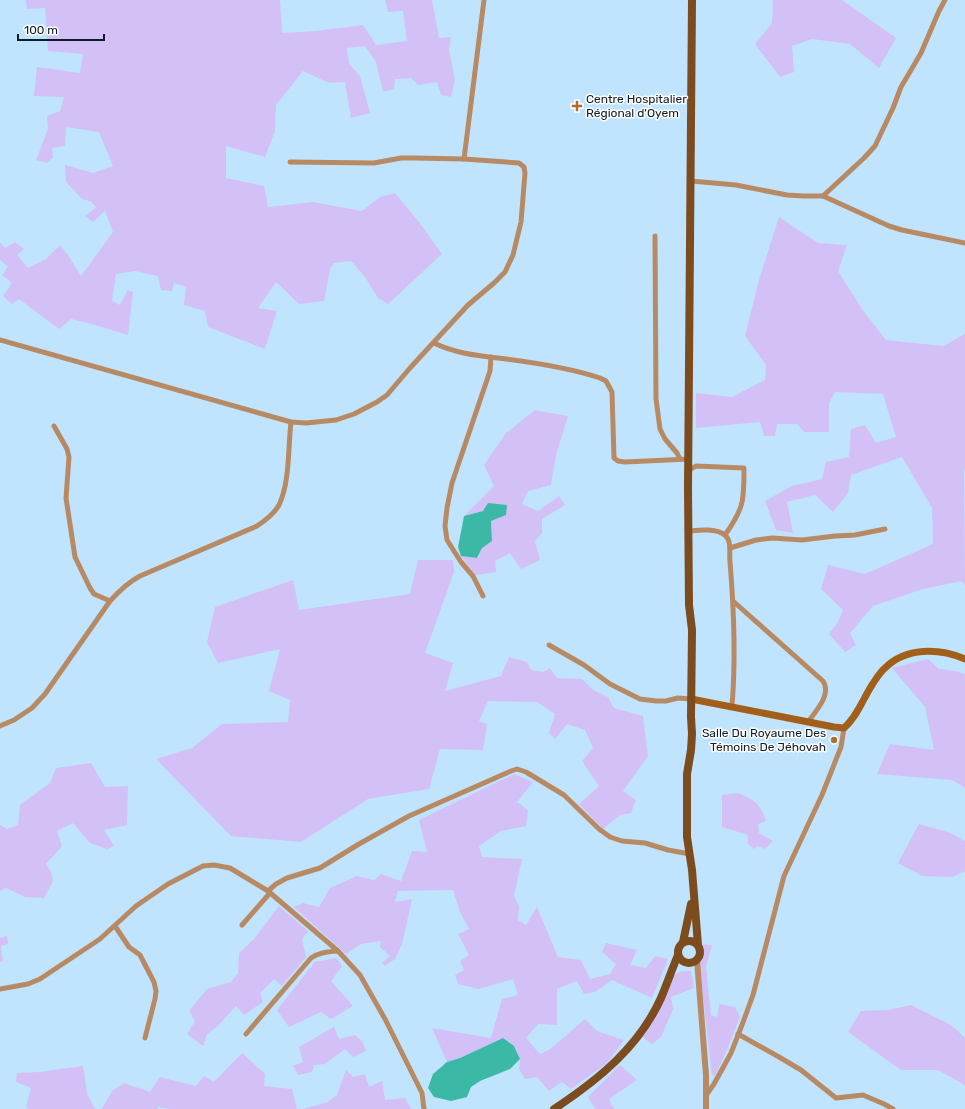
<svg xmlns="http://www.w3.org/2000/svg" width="965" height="1109" font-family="Rubik,sans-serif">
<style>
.green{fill:#d3c0f6}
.water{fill:#3cb9a6}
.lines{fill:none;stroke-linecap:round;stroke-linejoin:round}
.minor{stroke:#b88a64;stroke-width:5}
.tertiary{stroke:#b88a64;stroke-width:6}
.secondary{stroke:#a25f1a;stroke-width:7}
.primary{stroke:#7c4c1f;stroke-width:8}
.poi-dot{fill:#ad6e35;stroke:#fff;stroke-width:1.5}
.labels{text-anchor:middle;stroke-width:3;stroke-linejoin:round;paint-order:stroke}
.poi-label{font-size:12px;fill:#0c1c28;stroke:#fff;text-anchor:start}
</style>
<rect width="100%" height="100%" fill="#c1e4fe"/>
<g class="green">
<polygon points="26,0 280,0 282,33 316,31 363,25 376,45 407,41 403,11 388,12 385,0 432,0 439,38 451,37 449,50 455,79 451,97 441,95 437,82 418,85 411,78 395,79 394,89 383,92 376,62 365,46 347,48 349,64 360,76 370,113 351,118 345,82 329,83 303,71 276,105 275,131 265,157 226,146 226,178 264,186 268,207 313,202 362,211 380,197 395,193 419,222 442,254 388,304 378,298 365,277 351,261 334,263 330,269 324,301 299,304 276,282 258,308 277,311 265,349 208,327 205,311 184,305 186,287 174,283 172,291 161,290 158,276 135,271 116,274 112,301 120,305 128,290 133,292 128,335 88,323 71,319 59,329 19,299 12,304 3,296 12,283 2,275 8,267 0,260 0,243 5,248 15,242 24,249 17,255 28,268 46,259 60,245 68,255 81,276 113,232 105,211 93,222 85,216 96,207 90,201 82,199 66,182 65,165 93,173 113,166 99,132 66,127 65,146 52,148 53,158 47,163 36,160 48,129 47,116 60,111 64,97 34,96 37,67 80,73 83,54 48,51 45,8 27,9"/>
<polygon points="773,0 842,0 896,38 879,68 850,44 812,39 792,46 794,72 780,77 755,44 772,23"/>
<polygon points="779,217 818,243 847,245 838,271 862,309 886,340 943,346 965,334 965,468 964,471 965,585 962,581 923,589 873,606 850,633 856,645 845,652 829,634 838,622 843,610 821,589 828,565 865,574 933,544 932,508 902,457 851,475 848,493 833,512 815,495 787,502 793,533 776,530 765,501 792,486 822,479 826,462 849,457 851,429 865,425 876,443 896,437 883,394 835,392 829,403 829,432 804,432 797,424 777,424 775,436 764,436 760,422 696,428 696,393 732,397 765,380 766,365 745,336 759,280"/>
<polygon points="535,410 568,416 556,455 551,485 528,491 522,504 538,511 559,496 565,505 542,519 542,533 535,541 540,560 521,569 510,553 495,561 496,572 476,575 461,556 478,558 482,548 492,541 491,521 483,511 464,516 494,486 484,465 506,433"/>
<polygon points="418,560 453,560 454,572 425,653 453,663 445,691 501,676 509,657 527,662 531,670 543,672 550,668 557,678 582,679 593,690 608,697 614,708 643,716 648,756 623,791 636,800 631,813 620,815 603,829 579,804 599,786 582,761 593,748 585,730 567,724 555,739 549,733 555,714 537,702 488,701 479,721 487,724 483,750 440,749 429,789 368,799 301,842 231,836 156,759 192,748 222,724 288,722 290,700 269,691 280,649 218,663 207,642 215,607 293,580 299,610 410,594"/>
<polygon points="928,659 939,669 955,671 965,674 965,788 952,780 877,774 890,744 934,750 925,707 892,668"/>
<polygon points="91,763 105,787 128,786 127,825 104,830 114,846 107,849 90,843 73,823 57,831 62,846 46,864 51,872 53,881 44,898 25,897 6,888 0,891 0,825 7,829 18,825 20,805 50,783 56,768"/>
<polygon points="514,774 533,782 517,802 528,810 526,826 501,831 479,846 482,857 522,859 514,896 519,906 518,920 526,925 537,907 558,957 581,960 590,979 610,974 616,964 602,952 606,943 637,950 630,965 646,968 655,956 668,959 652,998 612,980 595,992 584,994 577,981 557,989 557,1025 538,1024 526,1038 540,1054 549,1050 585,1019 597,1031 624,1040 607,1063 571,1089 562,1082 549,1091 537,1077 525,1079 519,1069 520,1059 515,1047 503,1038 460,1058 447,1062 432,1028 491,1038 502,999 518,995 513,979 479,989 458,984 455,975 464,970 460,961 469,955 458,934 469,929 460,912 453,890 398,891 395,902 412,899 402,944 395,959 385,966 382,963 390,956 380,947 381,941 361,944 346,954 294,907 303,903 319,907 330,888 357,876 374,880 381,874 401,881 412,851 427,852 419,820"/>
<path d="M738,793C753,799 761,804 766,821L758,824L759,833L773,841L765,849L758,846L754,849L748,844V835L722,827V795Z"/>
<polygon points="919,824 951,833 965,841 965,871 952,877 922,876 898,863"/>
<polygon points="279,906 308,931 302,939 306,957 282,986 274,979 260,993 263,1002 244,1015 236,1006 217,1027 207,1034 203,1046 187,1034 195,1021 189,1011 207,989 231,982 238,973 239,953 254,939"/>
<polygon points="7,936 8,944 1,946 3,961 0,962 0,938"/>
<polygon points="697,944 712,945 706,967 711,1015 717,1017 719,1004 735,1007 740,1017 726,1052 715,1076 712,1075"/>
<polygon points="336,958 342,966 331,981 353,1006 331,1019 321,1012 289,1027 277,1010 315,962"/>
<polygon points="682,971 691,971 694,988 671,997 673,1009 661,1037 652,1044 641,1036 672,976"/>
<polygon points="911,1005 951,1025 965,1038 965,1085 938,1070 901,1070 848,1032 861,1011 888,1010"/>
<polygon points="334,1027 339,1039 355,1035 362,1041 366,1051 353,1057 345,1049 325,1064 314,1065 312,1072 298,1075 293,1066 303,1062 299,1047"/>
<polygon points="242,1053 265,1074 264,1086 292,1089 297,1109 171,1109 158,1107 158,1109 102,1109 112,1091 124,1083 150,1092 160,1077 196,1086 204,1076 214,1082"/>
<polygon points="620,1065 637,1080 609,1099 614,1109 595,1109 588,1097"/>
<polygon points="83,1066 87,1094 95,1109 29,1109 26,1107 31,1088 16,1082 17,1073 39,1072"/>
<polygon points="346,1070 353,1077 365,1074 369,1087 382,1081 385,1100 405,1098 411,1109 303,1109 328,1102 337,1095"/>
</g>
<g class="water">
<polygon points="488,503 507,505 506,515 491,521 492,541 482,548 477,558 461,556 458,547 464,516 483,511"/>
<polygon points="503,1038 514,1046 520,1059 510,1069 480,1081 471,1087 467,1097 451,1101 434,1097 428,1088 433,1074 447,1062 460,1058"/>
</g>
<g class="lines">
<g class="minor">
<polyline points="464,159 484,0"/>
<polyline points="691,181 736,185 787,195 803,196 823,196 889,226 902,230 965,243"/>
<polyline points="823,196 864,158 875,146 893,108 901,87 921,53 939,11 945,0"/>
<polyline points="655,236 656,399 660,429 665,439 677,453 680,459"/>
<polyline points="0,340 291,422 306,423 336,420 354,414 377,402 387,395 410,368 468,305 494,283 505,272 513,255 521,222 525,173 524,167 519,163 464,159 415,158 401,158 374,163 290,162"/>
<path d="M434,343C456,354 482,356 506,359C537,363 570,368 600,378L606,381L612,392L614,458L618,461L625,462L689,459"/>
<polyline points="54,426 67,449 69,457 66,498 75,557 90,588 94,594 110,601"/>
<path d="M688,471L696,466L744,468C744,501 744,508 725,535"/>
<path d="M689,531C699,530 716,528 725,535C732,541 729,553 730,562C734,610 736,658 732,706"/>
<polyline points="730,548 756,540 772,538 802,540 835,536 855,535 885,529"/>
<polyline points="483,596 473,576 461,562 447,540 445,526 447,508 452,483 490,371 491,357"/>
<path d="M734,602L823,681C832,694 816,711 808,722"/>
<polyline points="549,645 584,665 610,684 640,699 656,701 666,701 678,698 691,699"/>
<path d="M0,726L14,720L32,708L45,694L110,601C119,591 127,583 140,576L257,526C266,520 274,514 279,505C290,482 288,447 291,422"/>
<polyline points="268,891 276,884 287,878 320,868 359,844 409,816 511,771 517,769 526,772 564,795 599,829 610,837 622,841 645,843 668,850 690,854"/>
<polyline points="242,925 270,893"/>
<polyline points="115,926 129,947 140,955 154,982 156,991 155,999 145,1038"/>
<polyline points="0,989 28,984 40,979 100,939 136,906 168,884 203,866 214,865 230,868 268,891 338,951 360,975 385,1019 422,1093 424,1109"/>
<path d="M246,1034L311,958C320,952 328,952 338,951"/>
<polyline points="738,1034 779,1057 801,1070 836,1098 863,1095 884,1104 893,1109"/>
<polyline points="707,1094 714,1084 731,1053 742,1025 753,995 784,876 822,795 841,747 844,728"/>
</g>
<polyline class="tertiary" points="697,960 706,1075 706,1109"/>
<path class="secondary" d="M691,699L834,727L844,728C857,717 863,699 872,685C876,679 880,672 885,668C906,647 939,648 965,659"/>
<g class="primary">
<polyline points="692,0 688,488 689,605 692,630 691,717 692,734 691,750 687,774 687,837 692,870 698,945"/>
<circle cx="689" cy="952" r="11"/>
<polyline points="683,942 691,904"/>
<path d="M554,1109C598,1080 639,1047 661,998C667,984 672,969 678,955"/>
</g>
</g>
<g class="poi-dot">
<path d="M575 100h4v4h4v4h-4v4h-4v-4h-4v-4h4z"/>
<circle cx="834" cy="740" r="4"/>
</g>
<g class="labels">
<g class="poi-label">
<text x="586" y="103">Centre Hospitalier<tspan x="586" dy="14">Régional d'Oyem</tspan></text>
<text x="826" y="737" text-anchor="end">Salle Du Royaume Des<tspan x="826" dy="14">Témoins De Jéhovah</tspan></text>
</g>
</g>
<path d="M18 34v6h86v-6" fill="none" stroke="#0c1c28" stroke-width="2"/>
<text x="24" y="34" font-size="12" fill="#0c1c28" stroke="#ffffff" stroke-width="3" paint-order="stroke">100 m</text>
</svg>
